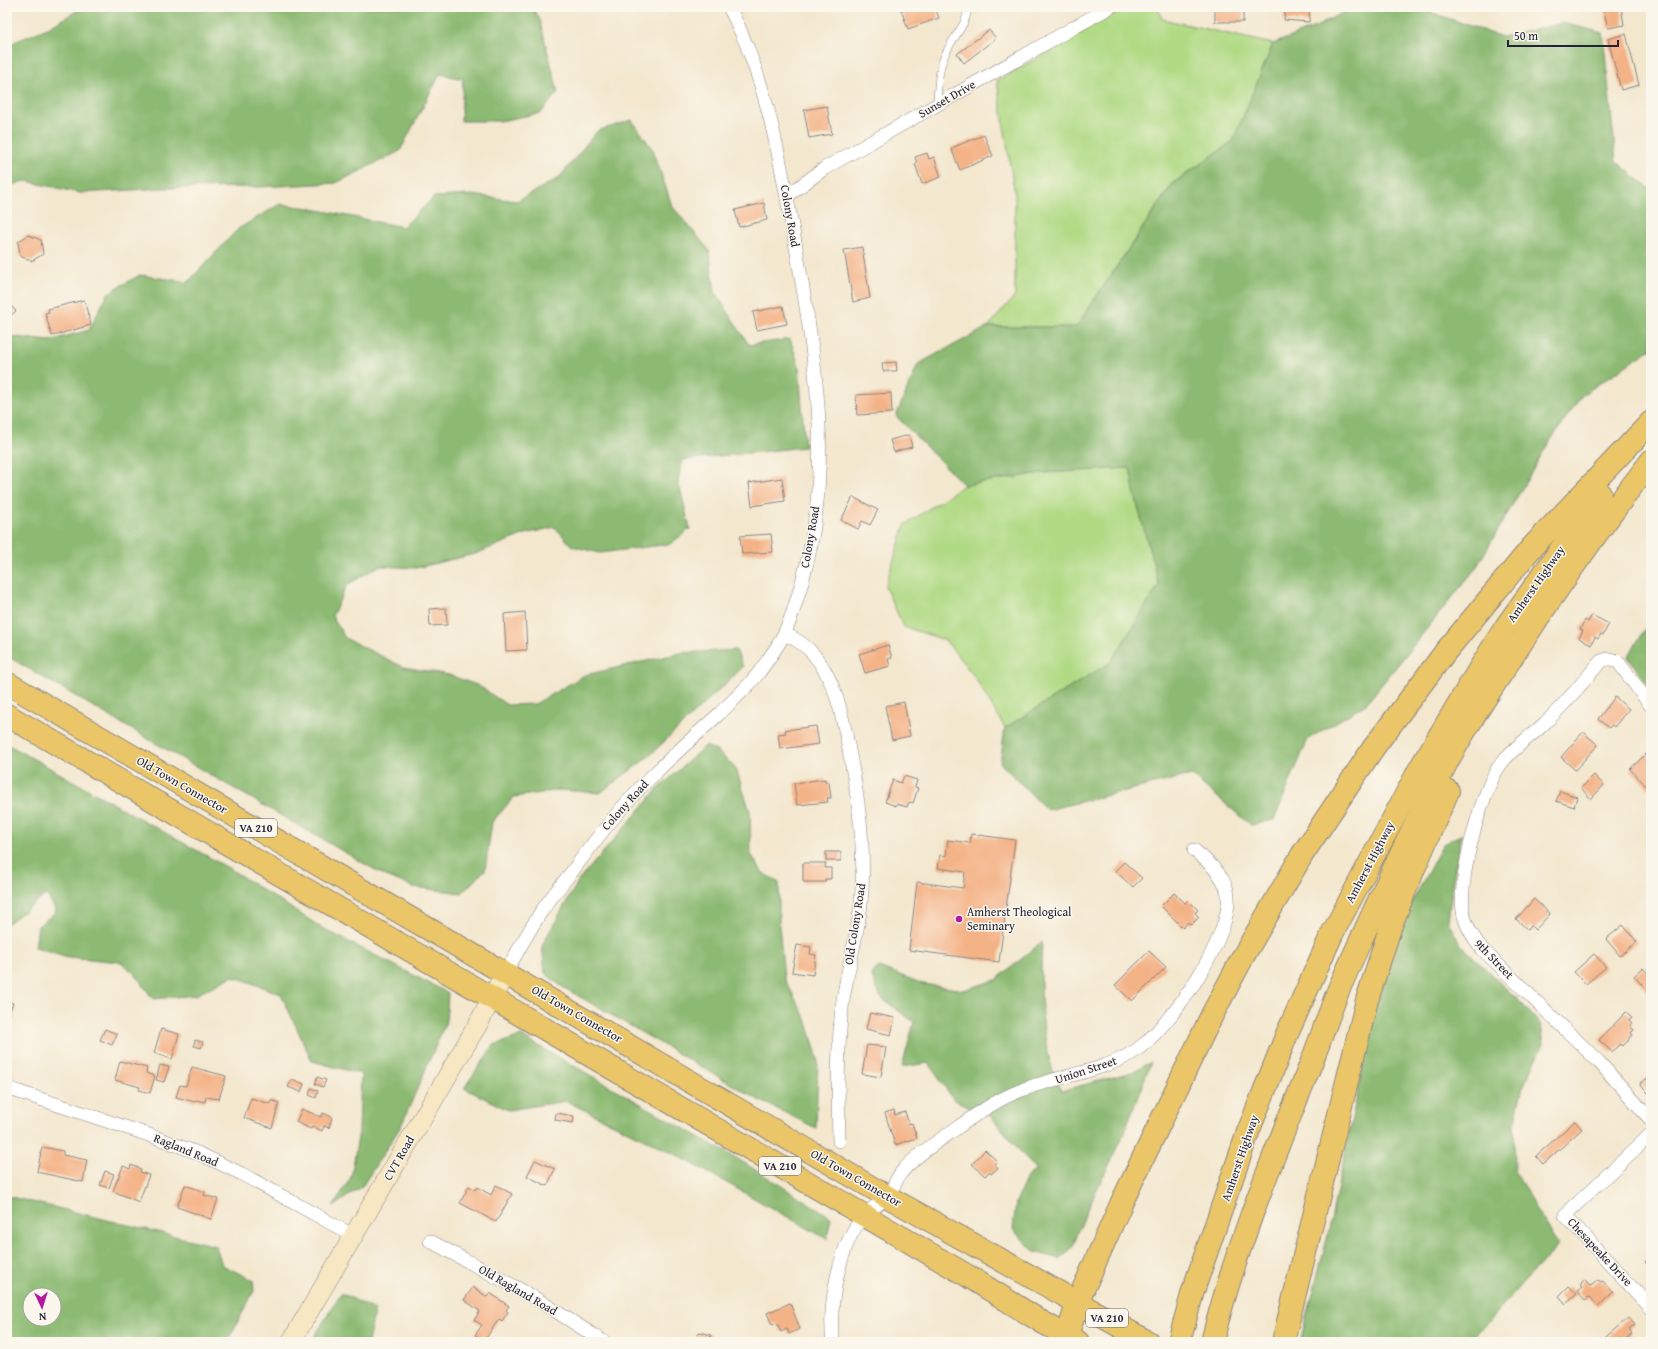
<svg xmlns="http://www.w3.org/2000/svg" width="1658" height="1349" font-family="'Gentium Book Plus',serif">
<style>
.green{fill:#b1da85;stroke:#6a7e60}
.forest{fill:#8cba72;stroke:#576e56;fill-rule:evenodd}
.building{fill:#f4b387}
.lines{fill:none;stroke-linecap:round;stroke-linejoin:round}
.lane-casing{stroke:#8a8484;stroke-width:8}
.street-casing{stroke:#8a8484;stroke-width:14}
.secondary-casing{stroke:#8a8484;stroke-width:20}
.highway-casing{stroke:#8a8484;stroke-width:24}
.lane{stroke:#fff;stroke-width:7}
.street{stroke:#fff;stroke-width:13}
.secondary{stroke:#f7e8c3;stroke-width:19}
.highway{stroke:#ebc669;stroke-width:22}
.poi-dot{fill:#b5179e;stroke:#fbf7ec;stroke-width:1.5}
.labels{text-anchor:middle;stroke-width:3;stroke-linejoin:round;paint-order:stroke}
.shield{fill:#fbf7ec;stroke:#636270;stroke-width:1}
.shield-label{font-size:11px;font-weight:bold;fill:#22223b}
.street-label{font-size:12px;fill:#22223b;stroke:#fbf7ec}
.poi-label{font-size:12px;fill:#22223b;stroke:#fbf7ec;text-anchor:start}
</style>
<rect width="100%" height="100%" fill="#fbf7ec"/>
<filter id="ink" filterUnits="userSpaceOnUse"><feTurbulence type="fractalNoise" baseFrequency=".025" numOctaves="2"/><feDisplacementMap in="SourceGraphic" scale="8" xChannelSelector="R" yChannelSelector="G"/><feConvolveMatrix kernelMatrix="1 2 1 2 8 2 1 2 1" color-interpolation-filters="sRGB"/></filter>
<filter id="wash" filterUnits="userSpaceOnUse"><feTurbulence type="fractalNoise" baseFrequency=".012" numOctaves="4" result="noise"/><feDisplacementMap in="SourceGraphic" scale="16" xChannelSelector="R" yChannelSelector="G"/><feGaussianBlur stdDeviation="0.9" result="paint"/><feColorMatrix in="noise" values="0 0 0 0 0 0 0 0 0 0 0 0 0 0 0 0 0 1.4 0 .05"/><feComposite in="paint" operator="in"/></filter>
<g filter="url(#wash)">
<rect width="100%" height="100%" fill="#f3e7ce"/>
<g class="green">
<polygon points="1126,7 1158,7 1162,19 1273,44 1233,141 1172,184 1076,327 988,327 1015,296 1015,195 997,81"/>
<polygon points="1130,468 1135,495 1159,585 1111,662 1005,728 974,676 945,640 904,627 885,587 905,525 964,485 1042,473"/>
</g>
<g class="forest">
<polygon points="83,7 532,7 539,18 558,92 541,113 500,121 461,121 463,79 440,74 400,151 336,183 259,187 166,188 80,193 26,181 7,186 7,45 50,27"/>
<polygon points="1352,7 1416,7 1502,37 1563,23 1603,33 1616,161 1651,190 1651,349 1582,395 1546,447 1476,568 1366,704 1308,739 1274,820 1251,825 1191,775 1047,810 1000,763 1005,728 1111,662 1159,585 1135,495 1130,468 1042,473 964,485 896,416 918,364 988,327 1076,327 1173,184 1233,141 1273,44 1320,25"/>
<polygon points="632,120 653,150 672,206 709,250 715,292 749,345 790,339 799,366 805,447 683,460 678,480 690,529 670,544 600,553 572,546 555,527 525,534 475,554 416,568 379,566 347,585 332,616 345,638 403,667 449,675 479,686 507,705 535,704 585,675 681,653 736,650 743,667 648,757 600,793 560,790 514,797 492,822 485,870 462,893 413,887 384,875 150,740 7,656 7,336 49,341 89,330 108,293 140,275 188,282 238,229 280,204 308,208 403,227 434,197 472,195 517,201 559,178 597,131"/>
<polygon points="1651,623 1651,690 1628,657 1648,624"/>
<polygon points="7,744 230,869 322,928 448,993 446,1022 401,1126 363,1185 333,1207 351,1177 359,1132 361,1074 312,1061 281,994 233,976 196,995 153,999 135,974 121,962 68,957 35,947 38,926 56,912 47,894 7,924"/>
<polygon points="705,746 716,750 736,769 750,811 751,854 762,872 779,883 779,925 784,978 806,1019 818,1059 816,1128 757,1099 561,986 545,973 542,945 579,880 656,791"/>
<polygon points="1462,834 1453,880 1448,921 1460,944 1523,1005 1541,1025 1544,1044 1523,1087 1514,1124 1515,1170 1537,1212 1559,1244 1481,1329 1467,1342 1300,1342 1327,1239 1375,1009 1410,906 1443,844"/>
<path d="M1042,942C1040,982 1040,1023 1050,1062C1053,1072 1057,1082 1061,1091L1132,1072L1151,1062L1120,1143L1088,1207L1072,1248L1059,1259L1035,1252L1013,1230L1016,1202L1027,1177L1036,1170L990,1115L954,1100L928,1063L902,1067L914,1022L881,998L871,974L879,967L923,984L964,990L996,980Z"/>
<polygon points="521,1036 738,1159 831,1217 827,1239 677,1155 566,1101 508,1110 464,1088 494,1045"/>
<path d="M7,1196L216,1246L222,1265L253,1280L254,1291L227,1342H7ZM30,1295H54V1319H30Z"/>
<polygon points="341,1293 375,1310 368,1342 311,1342"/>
</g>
<g id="blocks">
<g class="building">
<polygon points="908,7 935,7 939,18 908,29 901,10"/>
<rect x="1215" y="7" width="28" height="15"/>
<polygon points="1285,7 1310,7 1309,22 1284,20"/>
<polygon points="1603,7 1621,7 1624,25 1608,28"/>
<polygon points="989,30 996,38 964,63 957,54"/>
<polygon points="1626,34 1639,85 1621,90 1608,39"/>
<polygon points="827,106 832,134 809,138 804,110"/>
<polygon points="984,135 993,156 960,170 951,148"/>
<polygon points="927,153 929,159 934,157 941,177 922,184 915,164 917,163 915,157"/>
<polygon points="764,203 767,220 739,227 735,210"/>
<polygon points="28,235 41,240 43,254 32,261 20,256 18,242"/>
<polygon points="862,247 870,298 853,302 844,250"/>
<polygon points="84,300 91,325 52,336 45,313 49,312 48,309"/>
<polygon points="7,302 16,311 7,319"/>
<polygon points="783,306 787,324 757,330 753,312"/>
<polygon points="896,362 897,371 883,371 882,363"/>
<polygon points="891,393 892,413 857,415 856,395"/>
<polygon points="909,435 912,447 894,452 890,440"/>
<polygon points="782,478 785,501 752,506 749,483"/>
<polygon points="853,497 878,510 870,525 862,521 858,529 841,520"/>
<polygon points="771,534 773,552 742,554 740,536"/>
<polygon points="446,608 447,625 430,626 429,609"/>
<polygon points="525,612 527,650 506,651 504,614"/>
<polygon points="1592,615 1609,624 1603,635 1601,634 1598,639 1595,637 1591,645 1579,638 1583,631 1580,629 1585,620 1588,622"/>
<polygon points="888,645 892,658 888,659 890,666 865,673 859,654"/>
<polygon points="1615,697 1629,709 1614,727 1612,725 1609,728 1598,719"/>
<polygon points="904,702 910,736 892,740 885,706"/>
<polygon points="816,726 819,744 780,749 778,734 786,733 785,730"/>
<polygon points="1583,732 1598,745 1575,770 1561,757"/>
<polygon points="1646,754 1651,759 1651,787 1649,789 1630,769"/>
<polygon points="1594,775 1604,785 1591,799 1581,788"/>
<polygon points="904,776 917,780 915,787 918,788 913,803 909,802 907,807 896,804 896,806 885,802 893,780 901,783"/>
<polygon points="825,779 825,782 829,782 831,798 827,798 828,802 797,805 794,783"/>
<polygon points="1560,791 1577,797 1574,807 1556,801"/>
<polygon points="971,834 1015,840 999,962 909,950 917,882 963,888 965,872 938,868 940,855 946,856 948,840 970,843"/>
<rect x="826" y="852" width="15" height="9"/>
<polygon points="1124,862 1142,878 1133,887 1115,871"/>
<polygon points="803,863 826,863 825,868 831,868 831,879 825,879 825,882 803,882"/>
<polygon points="1174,893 1185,903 1188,900 1198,910 1195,913 1199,917 1191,925 1188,922 1183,928 1161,906"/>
<polygon points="1534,899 1550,914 1535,930 1531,926 1528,930 1516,919"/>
<polygon points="1623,925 1637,942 1620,956 1606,939"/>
<polygon points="797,945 811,947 810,954 816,955 813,975 792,972"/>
<polygon points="1149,951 1166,967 1132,1001 1115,985"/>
<polygon points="1594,954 1606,967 1586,984 1574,972"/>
<polygon points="1643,968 1651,977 1651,989 1648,992 1634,976"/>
<polygon points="7,1001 13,1003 7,1019"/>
<polygon points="1626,1012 1632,1017 1629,1020 1632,1023 1630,1026 1634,1030 1631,1033 1633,1035 1623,1046 1621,1044 1612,1052 1599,1040"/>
<polygon points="870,1013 895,1018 891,1035 866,1029"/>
<polygon points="105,1029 117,1034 112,1045 100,1040"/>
<polygon points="161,1029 179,1034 172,1059 154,1053"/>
<polygon points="195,1040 203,1042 201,1048 194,1046"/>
<polygon points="867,1045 886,1047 881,1077 862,1074"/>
<polygon points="120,1061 147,1068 146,1073 155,1076 150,1093 139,1090 140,1087 115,1080"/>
<polygon points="160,1065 169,1067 164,1082 156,1080"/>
<polygon points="192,1067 226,1076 219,1099 206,1097 205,1102 196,1100 195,1102 176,1097 180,1085 186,1086"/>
<polygon points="317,1077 326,1080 323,1087 315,1084"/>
<polygon points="1649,1077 1651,1080 1651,1097 1640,1083"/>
<polygon points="292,1079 304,1084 301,1092 288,1087"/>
<polygon points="311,1088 318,1091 316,1098 309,1095"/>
<polygon points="251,1098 270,1104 271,1100 279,1103 272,1128 244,1118"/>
<polygon points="302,1109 321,1117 323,1113 332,1117 329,1128 324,1126 322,1131 312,1126 311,1129 296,1122"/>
<polygon points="894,1110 895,1115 905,1112 909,1124 912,1123 917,1138 895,1145 885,1113"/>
<polygon points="556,1113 574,1116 573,1123 555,1120"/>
<polygon points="1575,1121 1582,1129 1543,1164 1536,1156"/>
<polygon points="42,1147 63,1151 63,1155 87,1160 83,1182 37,1172"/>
<polygon points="985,1150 997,1161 994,1164 998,1168 991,1174 989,1172 985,1176 972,1164"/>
<polygon points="535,1160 555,1169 547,1186 527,1176"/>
<polygon points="131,1165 141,1169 140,1172 149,1175 139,1202 113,1191 123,1166 130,1169"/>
<polygon points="105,1171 114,1174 109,1188 100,1185"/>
<polygon points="185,1185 205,1192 204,1195 218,1199 211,1219 177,1207"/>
<polygon points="496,1185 512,1194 496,1222 460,1203 469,1186 475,1190 477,1187 491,1195"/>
<polygon points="1651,1258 1651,1269 1645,1262"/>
<polygon points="1585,1280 1591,1286 1598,1280 1601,1282 1603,1281 1613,1292 1598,1307 1589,1297 1585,1300 1577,1291 1582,1287 1580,1285"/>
<polygon points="1569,1286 1577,1294 1566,1304 1559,1296"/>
<polygon points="473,1287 487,1297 490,1293 509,1306 506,1310 508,1312 502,1321 499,1319 484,1341 475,1335 482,1325 474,1320 480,1311 464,1300"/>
<polygon points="790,1303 800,1329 789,1334 787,1329 781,1332 777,1323 772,1325 767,1313"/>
<polygon points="1628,1318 1634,1325 1628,1330 1632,1334 1623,1342 1620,1338 1615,1342 1600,1342"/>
<polygon points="699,1332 711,1335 710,1340 717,1342 695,1342"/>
</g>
</g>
</g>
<g filter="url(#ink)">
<use href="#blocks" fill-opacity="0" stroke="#8a8484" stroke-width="1"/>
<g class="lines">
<defs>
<path id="lane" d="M937,104C938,85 938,66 948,49C955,34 967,25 968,7"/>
<g id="street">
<polyline points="787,196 825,168 1110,7"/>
<path d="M785,634C796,639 806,645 814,655C836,681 843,718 849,750C859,801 866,852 861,904C857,939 846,973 842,1008C837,1052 838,1096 839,1141"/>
<path d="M1651,706L1619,663C1612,658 1608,658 1601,661C1583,682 1566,703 1546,722C1530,738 1515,745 1500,765C1481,792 1456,884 1464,916C1467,929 1475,940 1483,950L1599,1062L1651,1120"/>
<path d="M505,973C517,953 528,932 541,912C551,897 563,883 574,869C598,836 622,805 651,777C673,755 696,735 719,714C732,701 746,689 757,675C764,666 770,657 776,648C789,628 795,606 802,582C835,467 815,357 795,242C780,160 768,82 729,7"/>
<polyline points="7,1088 152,1136 198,1153 242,1174 354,1236"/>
<polyline points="1651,1134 1565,1215 1651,1308"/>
<polyline points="430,1241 532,1296 604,1342"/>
<path d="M833,1342C828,1306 839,1242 865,1215C871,1208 880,1204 887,1197C893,1191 895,1180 901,1173C913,1158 931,1146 947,1135C971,1118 995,1100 1022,1090C1059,1075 1102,1073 1135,1051C1168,1030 1238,931 1227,890C1222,873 1207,861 1194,850"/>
</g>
<polyline id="secondary" points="291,1342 478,1024 505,973"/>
<g id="highway">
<polyline points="7,683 888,1197 1148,1342"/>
<polyline points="7,715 968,1276 1042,1322 1078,1342"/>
<polyline points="1065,1342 1078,1301 1121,1204 1212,1015 1244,955 1302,855 1374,747 1446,651 1533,546 1651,422"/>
<polyline points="1179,1342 1193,1291 1248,1132 1287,1034 1332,934 1419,770 1480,668 1505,628 1600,494"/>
<path d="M1212,1342C1236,1246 1275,1153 1312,1061C1321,1038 1329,1014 1338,991C1372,914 1408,836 1447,762C1468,723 1494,685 1518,648C1560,584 1604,522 1651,461"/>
<polyline points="1283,1342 1367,1000 1391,925 1415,866 1448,791"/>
</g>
</defs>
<use href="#lane" class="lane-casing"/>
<use href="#street" class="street-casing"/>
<use href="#secondary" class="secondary-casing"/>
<use href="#highway" class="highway-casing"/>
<use href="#lane" class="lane"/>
<use href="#street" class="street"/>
<use href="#secondary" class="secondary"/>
<use href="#highway" class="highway"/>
</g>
</g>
<circle class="poi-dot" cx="959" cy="919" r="4"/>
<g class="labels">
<g class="shield">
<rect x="235" y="819" width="42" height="18" rx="3"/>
<rect x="759" y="1157" width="42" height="18" rx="3"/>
<rect x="1086" y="1309" width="42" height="18" rx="3"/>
</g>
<g class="shield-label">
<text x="256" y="832">VA 210</text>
<text x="780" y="1170">VA 210</text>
<text x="1107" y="1322">VA 210</text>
</g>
<g class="street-label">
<text transform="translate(947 99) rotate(-30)" y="4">Sunset Drive</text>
<text transform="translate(790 216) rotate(80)" y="4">Colony Road</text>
<text transform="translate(810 537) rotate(-80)" y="4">Colony Road</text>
<text transform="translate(1536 584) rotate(-55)" y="4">Amherst Highway</text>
<text transform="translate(182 785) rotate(30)" y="4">Old Town Connector</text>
<text transform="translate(625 805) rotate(-48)" y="4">Colony Road</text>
<text transform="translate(1370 862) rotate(-62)" y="4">Amherst Highway</text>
<text transform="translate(855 924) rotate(-81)" y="4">Old Colony Road</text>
<text transform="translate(1494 959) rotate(46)" y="4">9th Street</text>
<text transform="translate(577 1014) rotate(30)" y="4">Old Town Connector</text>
<text transform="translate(1086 1070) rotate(-18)" y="4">Union Street</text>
<text transform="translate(186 1150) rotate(22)" y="4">Ragland Road</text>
<text transform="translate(399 1158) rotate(-60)" y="4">CVT Road</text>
<text transform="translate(1240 1158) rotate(-71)" y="4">Amherst Highway</text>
<text transform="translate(856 1178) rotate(30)" y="4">Old Town Connector</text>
<text transform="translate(1600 1252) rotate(47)" y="4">Chesapeake Drive</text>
<text transform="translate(518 1290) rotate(30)" y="4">Old Ragland Road</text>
</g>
<g class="poi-label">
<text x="967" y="916">Amherst Theological<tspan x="967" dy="14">Seminary</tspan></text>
</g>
</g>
<rect width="1658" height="1349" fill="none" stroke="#fbf7ec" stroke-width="24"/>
<g transform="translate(42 1307) rotate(176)"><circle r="19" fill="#fbf7ec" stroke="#a4a2a5"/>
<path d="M0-3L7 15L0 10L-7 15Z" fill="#b5179e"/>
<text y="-6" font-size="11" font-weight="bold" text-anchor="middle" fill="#22223b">N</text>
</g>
<path d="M1508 40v6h110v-6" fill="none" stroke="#22223b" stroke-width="2"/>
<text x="1514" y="40" font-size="12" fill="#22223b" stroke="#fbf7ec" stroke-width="3" paint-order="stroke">50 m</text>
</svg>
